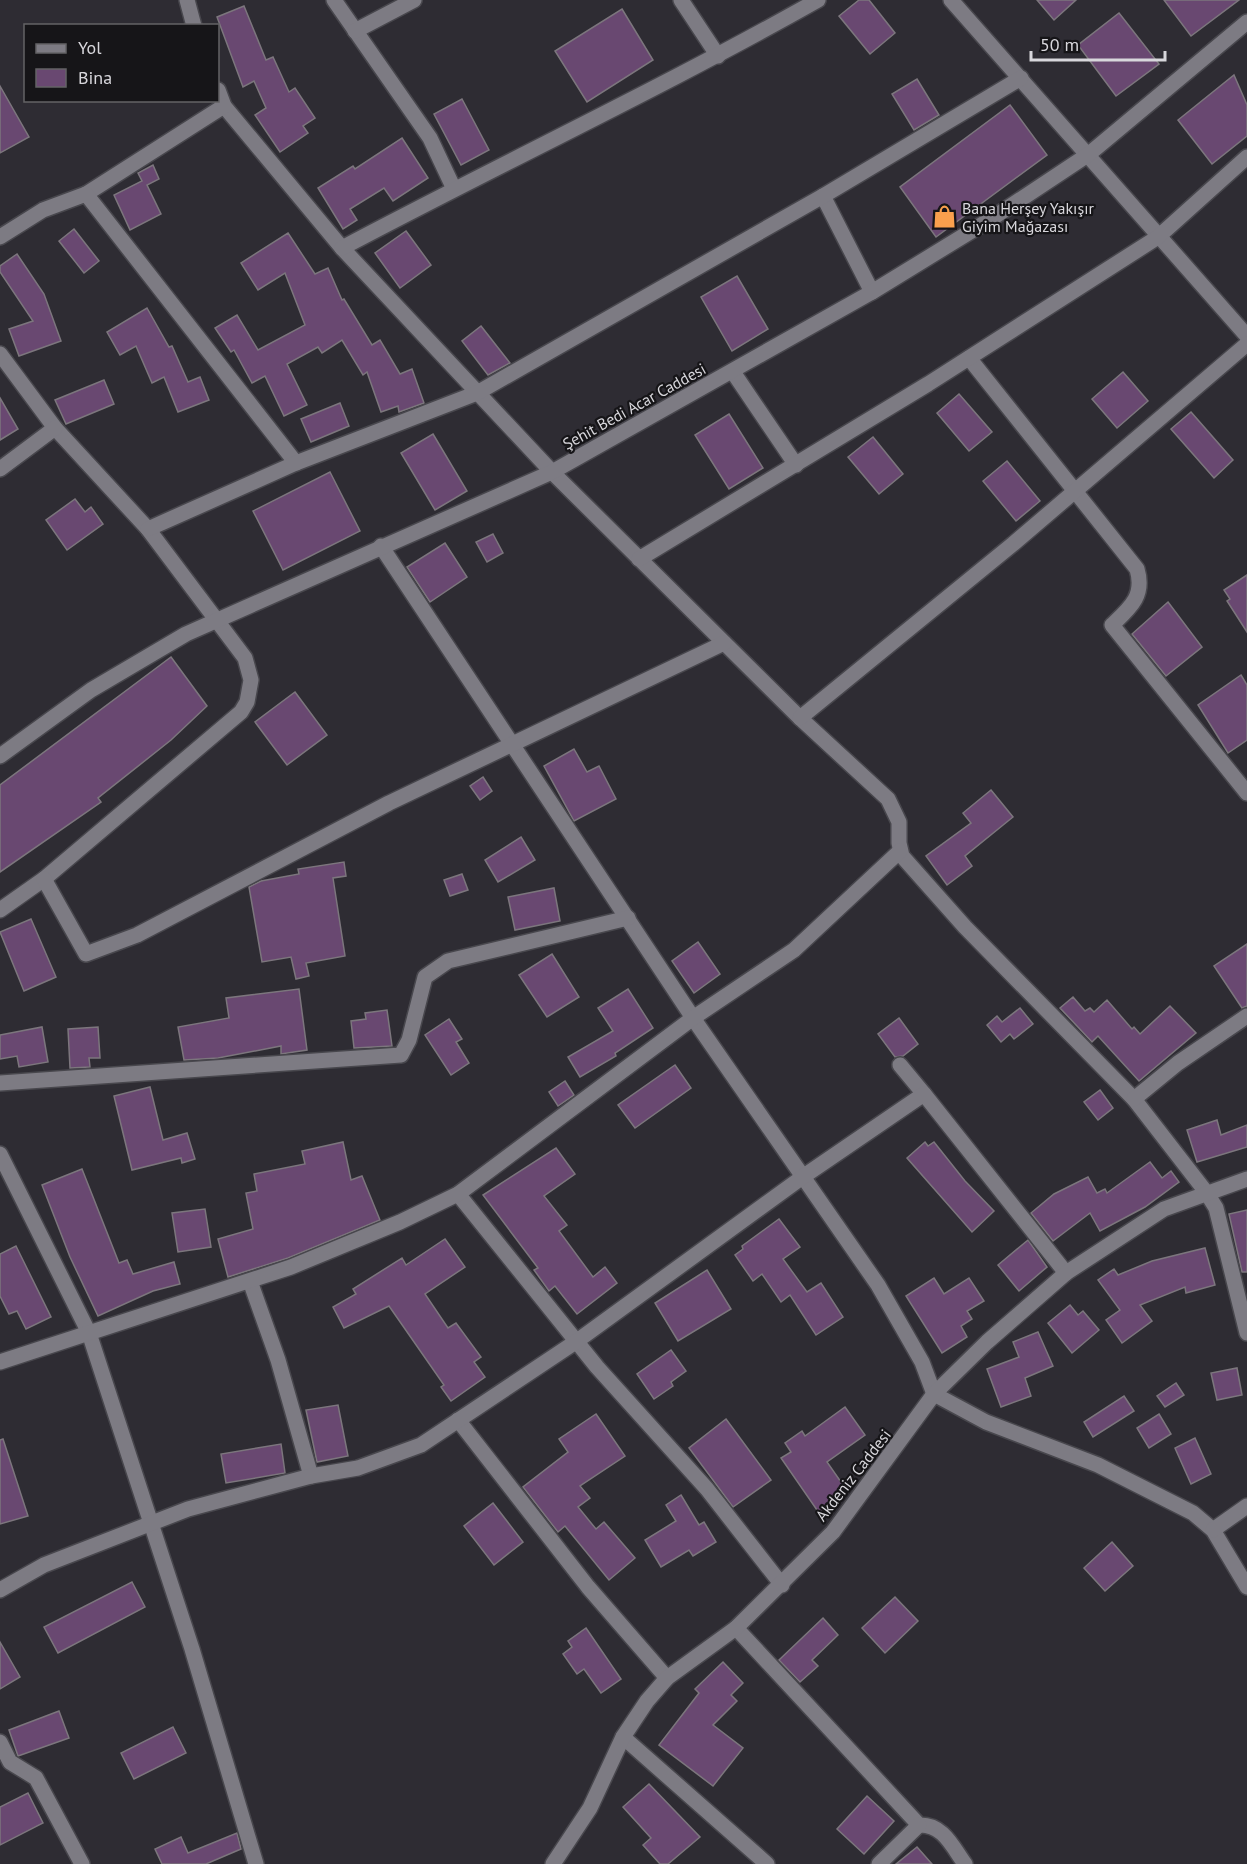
<svg xmlns="http://www.w3.org/2000/svg" width="1247" height="1864" font-family="'PT Sans',sans-serif">
<style>
.building{fill:#694871;stroke:#7c767d;stroke-width:1.5}
.lines{fill:none;stroke-linecap:round;stroke-linejoin:round}
.minor-casing{stroke:#48474d;stroke-width:18}
.minor{stroke:#7d7b83;stroke-width:15}
.labels{text-anchor:middle;stroke-width:4.5;stroke-linejoin:round;paint-order:stroke}
.poi-label{font-size:16px;fill:#d8d7dc;stroke:#161518;text-anchor:start}
.street-label{font-size:16px;fill:#d8d7dc;stroke:#161518}
</style>
<rect width="100%" height="100%" fill="#2e2c33"/>
<g class="building">
<polygon points="859,0 869,0 895,33 870,54 839,16"/>
<polygon points="1037,0 1076,0 1054,20"/>
<polygon points="1164,0 1239,0 1191,36"/>
<polygon points="244,6 266,60 273,57 289,92 295,88 315,118 303,126 308,133 280,152 255,115 266,108 254,81 243,87 217,17"/>
<polygon points="622,9 653,60 587,102 555,51"/>
<polygon points="1119,13 1159,64 1116,96 1078,45"/>
<polygon points="1234,75 1247,105 1247,136 1212,164 1178,120"/>
<polygon points="917,79 939,115 914,130 892,94"/>
<polygon points="0,86 29,137 0,153"/>
<polygon points="462,99 489,150 461,165 434,114"/>
<polygon points="1010,105 1047,155 936,237 900,187"/>
<polygon points="402,138 428,178 393,201 384,188 350,209 357,220 343,229 318,188 353,166 355,169"/>
<polygon points="153,165 159,179 147,185 161,214 130,230 114,195 142,181 138,173"/>
<polygon points="74,229 99,261 84,273 59,241"/>
<polygon points="406,231 431,265 400,288 375,253"/>
<polygon points="288,233 315,274 328,268 342,300 344,299 372,345 380,340 400,374 412,369 424,403 399,412 398,406 381,412 367,372 363,375 342,340 322,353 318,347 287,364 307,405 284,416 265,376 252,383 234,350 231,352 215,328 237,315 258,350 305,325 285,273 258,290 241,263"/>
<polygon points="17,254 44,294 61,341 19,356 9,329 33,321 0,272 0,266"/>
<polygon points="737,276 768,329 732,351 701,297"/>
<polygon points="147,308 169,347 172,346 188,382 200,377 209,400 178,412 164,377 152,383 136,346 120,355 107,332"/>
<polygon points="481,326 510,363 488,375 462,341"/>
<polygon points="1123,372 1148,401 1117,428 1092,399"/>
<polygon points="104,380 114,404 66,424 55,400"/>
<polygon points="959,394 992,432 969,451 937,413"/>
<polygon points="0,398 18,429 0,440"/>
<polygon points="340,403 349,426 311,442 301,419"/>
<polygon points="1191,412 1233,460 1214,478 1171,429"/>
<polygon points="729,414 763,468 729,489 695,435"/>
<polygon points="433,434 467,491 435,510 401,453"/>
<polygon points="873,437 903,474 879,494 848,457"/>
<polygon points="1007,461 1040,501 1016,521 983,481"/>
<polygon points="330,472 360,531 283,570 253,511"/>
<polygon points="75,499 85,512 91,507 103,524 67,550 46,520"/>
<polygon points="493,534 503,553 487,562 476,542"/>
<polygon points="445,543 467,577 430,602 407,567"/>
<polygon points="1247,575 1247,632 1227,601 1230,599 1224,590"/>
<polygon points="1168,602 1202,647 1166,676 1132,634"/>
<polygon points="171,657 207,706 171,740 98,798 101,802 0,872 0,785"/>
<polygon points="1241,675 1247,685 1247,740 1228,753 1198,705"/>
<polygon points="295,692 327,735 287,765 255,722"/>
<polygon points="574,749 587,772 599,766 616,799 574,821 544,766"/>
<polygon points="483,777 492,791 480,800 470,786"/>
<polygon points="991,790 1013,817 965,856 972,866 947,885 926,856 971,823 963,813"/>
<polygon points="521,837 535,860 498,882 485,860"/>
<polygon points="344,862 346,876 333,878 345,956 306,963 309,976 296,979 291,957 262,962 249,887 261,881 299,874 298,869"/>
<polygon points="462,874 468,890 450,896 444,880"/>
<polygon points="554,888 560,921 515,930 508,897"/>
<polygon points="31,919 56,977 24,991 0,932"/>
<polygon points="698,942 720,974 694,993 672,961"/>
<polygon points="1247,944 1247,1006 1242,1008 1214,966"/>
<polygon points="552,954 579,997 547,1017 519,975"/>
<polygon points="299,989 307,1050 281,1054 281,1046 218,1058 184,1060 178,1027 229,1018 226,998"/>
<polygon points="628,989 653,1028 615,1053 616,1056 580,1077 568,1057 613,1031 598,1008"/>
<polygon points="1073,997 1085,1011 1090,1008 1094,1012 1107,1000 1132,1029 1134,1027 1140,1034 1170,1006 1196,1033 1139,1081 1098,1036 1092,1042 1060,1008"/>
<polygon points="1020,1008 1033,1024 1014,1039 1010,1034 1001,1042 987,1025 997,1016 1002,1022"/>
<polygon points="387,1010 392,1046 354,1048 351,1021 366,1019 365,1013"/>
<polygon points="899,1018 918,1044 903,1056 895,1057 878,1034"/>
<polygon points="449,1019 462,1039 456,1042 469,1063 451,1075 425,1035"/>
<polygon points="42,1027 48,1062 19,1067 17,1056 0,1059 0,1035"/>
<polygon points="98,1027 100,1058 89,1058 90,1067 70,1068 68,1029"/>
<polygon points="675,1065 691,1088 635,1128 618,1105"/>
<polygon points="565,1081 574,1095 558,1106 549,1092"/>
<polygon points="150,1087 163,1140 187,1133 195,1159 182,1163 181,1158 132,1170 114,1096"/>
<polygon points="1100,1090 1113,1108 1098,1120 1084,1102"/>
<polygon points="1217,1120 1221,1135 1247,1125 1247,1147 1197,1162 1187,1130"/>
<polygon points="343,1142 351,1180 362,1176 380,1220 288,1258 228,1277 218,1239 253,1229 246,1193 257,1191 254,1174 305,1164 302,1151"/>
<polygon points="925,1142 928,1146 934,1142 965,1181 994,1211 972,1232 907,1158"/>
<polygon points="556,1148 575,1174 544,1196 567,1225 559,1231 593,1277 605,1267 617,1283 577,1314 555,1286 549,1291 534,1270 538,1268 483,1195"/>
<polygon points="1150,1162 1162,1178 1171,1171 1179,1182 1145,1207 1100,1231 1090,1213 1053,1241 1031,1213 1054,1194 1088,1177 1097,1193 1105,1189 1107,1193"/>
<polygon points="82,1169 119,1263 127,1260 133,1274 174,1262 180,1284 153,1291 98,1316 70,1257 42,1185"/>
<polygon points="205,1209 211,1247 178,1252 172,1213"/>
<polygon points="1247,1210 1247,1272 1242,1272 1229,1214"/>
<polygon points="779,1219 800,1247 783,1259 807,1292 821,1283 843,1317 816,1335 790,1295 781,1302 762,1274 753,1281 735,1255 743,1249 742,1246"/>
<polygon points="445,1239 465,1267 425,1294 448,1328 456,1323 481,1357 474,1362 485,1377 451,1401 441,1387 444,1385 389,1306 344,1328 333,1307 356,1294 353,1289 402,1258 406,1265"/>
<polygon points="1028,1240 1047,1267 1019,1291 998,1265"/>
<polygon points="16,1246 51,1317 26,1329 17,1311 9,1314 0,1296 0,1254"/>
<polygon points="1205,1248 1215,1285 1186,1293 1185,1287 1140,1305 1152,1321 1122,1343 1106,1320 1120,1310 1098,1280 1114,1269 1118,1275 1152,1261"/>
<polygon points="707,1270 731,1309 678,1341 655,1303"/>
<polygon points="934,1278 944,1294 969,1278 984,1301 967,1311 972,1319 961,1326 967,1337 942,1353 906,1296"/>
<polygon points="1070,1305 1078,1315 1083,1311 1099,1330 1072,1353 1048,1323"/>
<polygon points="1038,1332 1053,1366 1025,1378 1031,1396 1001,1407 987,1369 1019,1357 1013,1342"/>
<polygon points="671,1350 686,1371 671,1382 673,1386 654,1399 637,1374"/>
<polygon points="1237,1368 1242,1395 1217,1400 1211,1373"/>
<polygon points="1176,1383 1184,1395 1165,1407 1157,1396"/>
<polygon points="1124,1396 1134,1411 1093,1437 1084,1422"/>
<polygon points="338,1405 348,1456 317,1462 306,1410"/>
<polygon points="845,1407 865,1435 827,1462 848,1492 819,1513 781,1458 791,1452 785,1443 802,1431 805,1436"/>
<polygon points="596,1414 625,1456 580,1486 590,1498 578,1507 596,1529 604,1522 635,1558 609,1580 565,1526 558,1532 523,1487 568,1452 559,1439"/>
<polygon points="1159,1414 1171,1434 1149,1448 1137,1428"/>
<polygon points="726,1419 771,1480 733,1507 689,1448"/>
<polygon points="1195,1438 1211,1474 1191,1484 1175,1448"/>
<polygon points="3,1439 28,1516 0,1524 0,1440"/>
<polygon points="281,1444 285,1473 226,1483 221,1454"/>
<polygon points="681,1495 699,1525 704,1522 716,1542 693,1556 689,1550 661,1567 645,1540 676,1521 666,1505"/>
<polygon points="493,1503 523,1542 494,1565 464,1526"/>
<polygon points="1112,1542 1133,1566 1105,1591 1084,1568"/>
<polygon points="132,1582 145,1607 58,1653 44,1627"/>
<polygon points="895,1597 918,1621 885,1653 862,1628"/>
<polygon points="823,1618 838,1635 812,1660 818,1666 800,1682 779,1660"/>
<polygon points="586,1628 621,1679 601,1693 584,1669 577,1674 563,1654 572,1647 568,1641"/>
<polygon points="0,1642 20,1677 0,1689"/>
<polygon points="723,1662 743,1683 731,1695 737,1701 713,1725 743,1748 713,1786 659,1745 699,1693 695,1689"/>
<polygon points="59,1711 69,1738 18,1756 9,1730"/>
<polygon points="173,1727 186,1753 134,1779 121,1753"/>
<polygon points="649,1784 700,1837 668,1864 660,1864 643,1845 651,1838 623,1807"/>
<polygon points="28,1793 43,1823 0,1845 0,1807"/>
<polygon points="867,1796 894,1821 864,1854 837,1829"/>
<polygon points="237,1833 241,1849 206,1864 162,1864 155,1849 181,1837 188,1853"/>
<polygon points="917,1847 932,1864 896,1864"/>
</g>
<g class="lines">
<defs>
<g id="minor">
<polyline points="187,0 194,26"/>
<polyline points="334,0 430,138 454,189"/>
<polyline points="681,0 718,56"/>
<polyline points="951,0 1247,336"/>
<polyline points="355,31 414,0"/>
<polyline points="218,90 224,106 342,248 552,472 800,718 888,799 899,822 899,843 902,856 965,927 1134,1099 1206,1192 1216,1208 1247,1333"/>
<polyline points="86,194 224,106"/>
<polyline points="823,196 872,292"/>
<polyline points="0,237 43,210 86,194 296,463"/>
<path d="M342,248C500,164 662,88 818,0"/>
<polyline points="0,354 55,428 148,529 245,658 251,680 247,702 241,712 44,879 0,910"/>
<path d="M969,358L1137,569C1145,596 1130,608 1112,625L1247,793"/>
<polyline points="733,372 796,465"/>
<polyline points="0,469 55,428"/>
<polyline points="148,529 296,463 477,393 823,196 1021,78"/>
<polyline points="381,546 693,1018 878,1285 922,1362 934,1394 986,1422 1098,1465 1193,1513 1213,1530 1247,1587"/>
<polyline points="639,559 928,384 1158,237 1247,157"/>
<polyline points="800,718 1013,544 1247,344"/>
<polyline points="0,756 91,690 186,634 552,472 872,292 991,219 1089,154 1247,22"/>
<polyline points="44,879 86,954 137,935 389,803 724,643"/>
<polyline points="900,1065 924,1094"/>
<polyline points="0,1083 401,1055 409,1040 425,977 448,961 628,918"/>
<polyline points="1134,1099 1178,1063 1247,1016"/>
<polyline points="0,1154 89,1333 192,1649 256,1864"/>
<polyline points="458,1194 597,1367 707,1489 782,1585"/>
<polyline points="250,1281 278,1360 311,1476"/>
<polyline points="0,1362 291,1267 400,1222 458,1194 693,1018 794,950 900,851"/>
<polyline points="458,1420 588,1587 667,1678"/>
<polyline points="1213,1530 1247,1506"/>
<polyline points="0,1590 44,1565 188,1509 311,1476 358,1468 421,1445 577,1341 804,1176 924,1094 1066,1273"/>
<path d="M736,1628L919,1825C943,1824 952,1846 965,1864"/>
<polyline points="623,1737 767,1864"/>
<polyline points="0,1742 10,1762 36,1778 82,1864"/>
<polyline points="553,1864 590,1808 623,1737 647,1701 667,1678 736,1628 833,1532 934,1394 987,1342 1066,1273 1164,1209 1247,1179"/>
<polyline points="879,1864 919,1825"/>
</g>
</defs>
<use href="#minor" class="minor-casing"/>
<use href="#minor" class="minor"/>
</g>
<defs>
<symbol id="shop-bare" viewBox="-9 -9 18 18"><path d="M-5-2.5h2.3a2.7 3.5 0 0 1 5.4 0H5L5.5 6h-11ZM-1.5-2.5h3a1.5 2.3 0 0 0-3 0Z" fill="#f9a04d" stroke="#161518" stroke-width="2.5" paint-order="stroke"/></symbol>
</defs>
<g fill-rule="evenodd">
<use href="#shop-bare" x="928" y="200" width="33" height="33"/>
</g>
<g class="labels">
<g class="poi-label">
<text x="962" y="214">Bana Herşey Yakışır<tspan x="962" dy="18">Giyim Mağazası</tspan></text>
</g>
<g class="street-label">
<text transform="translate(634 406) rotate(-29)" y="6">Şehit Bedi Acar Caddesi</text>
<text transform="translate(853 1475) rotate(-52)" y="6">Akdeniz Caddesi</text>
</g>
</g>
<rect x="24" y="24" width="195" height="78" fill="#161518" stroke="#646366" stroke-width="1.5"/>
<rect x="36" y="44" width="30" height="9" fill="#7d7b83" stroke="#646366" stroke-width="1.5"/>
<text x="78" y="54" font-size="18" fill="#d8d7dc">Yol</text>
<rect x="36" y="69" width="30" height="18" fill="#694871" stroke="#646366" stroke-width="1.5"/>
<text x="78" y="84" font-size="18" fill="#d8d7dc">Bina</text>
<path d="M1031 51v9h134v-9" fill="none" stroke="#d8d7dc" stroke-width="3"/>
<text x="1040" y="51" font-size="18" fill="#d8d7dc" stroke="#161518" stroke-width="4.5" paint-order="stroke">50 m</text>
</svg>
